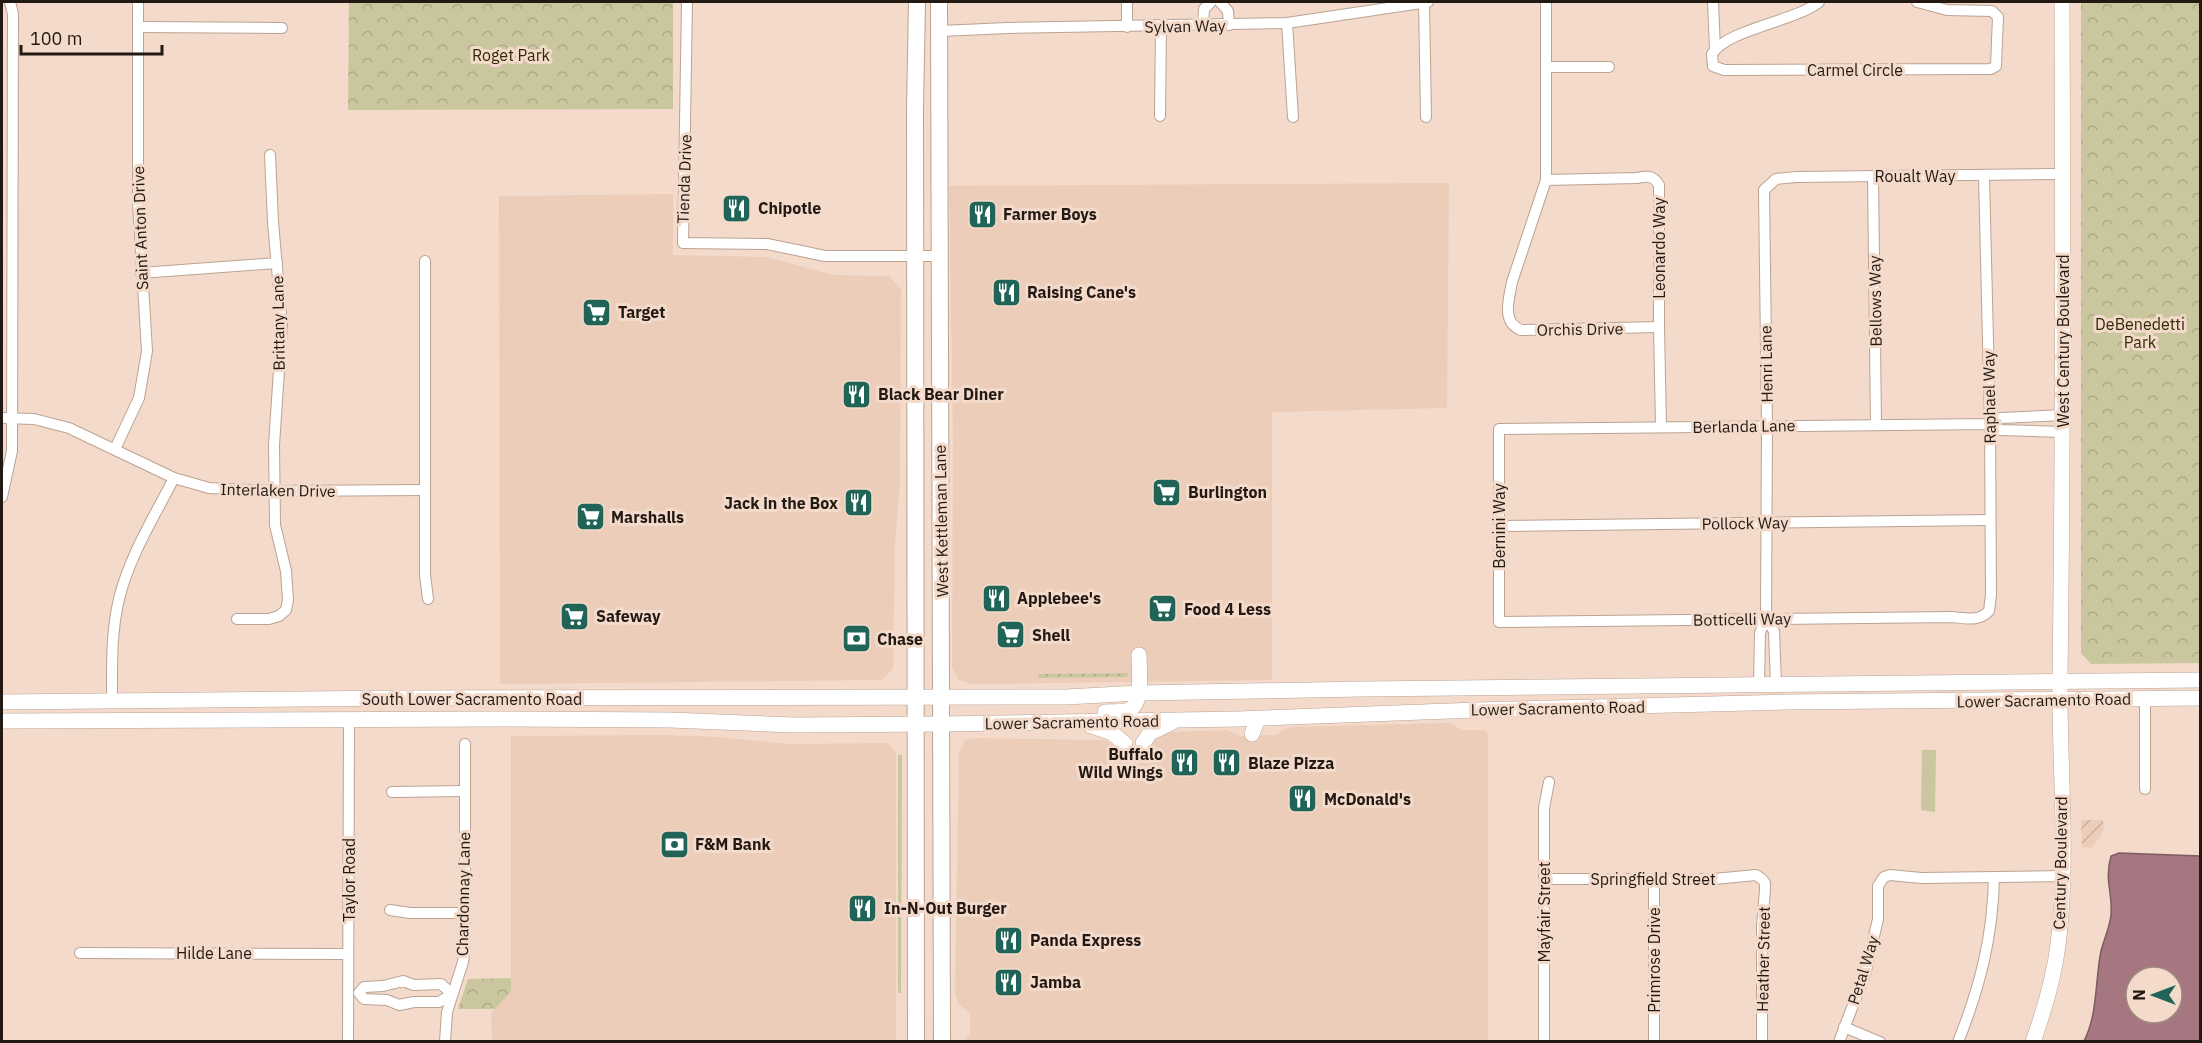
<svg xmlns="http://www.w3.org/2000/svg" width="2202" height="1043" font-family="'IBM Plex Sans',sans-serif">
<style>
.built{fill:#eccdb9}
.industrial{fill:url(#industrial-furrows)}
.grass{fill:url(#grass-dots)}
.park{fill:url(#park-crowns)}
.garden{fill:#cac79e}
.water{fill:#a67780;stroke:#7e5b5f;stroke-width:1.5;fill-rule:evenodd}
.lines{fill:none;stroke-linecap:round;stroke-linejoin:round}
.street-casing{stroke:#bba394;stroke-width:12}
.secondary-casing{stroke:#bba394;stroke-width:16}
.primary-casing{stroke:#bba394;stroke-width:18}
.street{stroke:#fff;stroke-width:10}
.secondary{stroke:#fff;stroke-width:15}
.primary{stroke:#fff;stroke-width:16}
.labels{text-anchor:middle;stroke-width:6;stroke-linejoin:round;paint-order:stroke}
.street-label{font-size:16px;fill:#221913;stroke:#f3daca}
.park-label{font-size:16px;fill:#2f2b07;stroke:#f3daca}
.poi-label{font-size:16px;font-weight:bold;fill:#221913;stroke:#f3daca;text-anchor:start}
</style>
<defs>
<pattern id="industrial-furrows" width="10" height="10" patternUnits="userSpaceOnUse" patternTransform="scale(1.5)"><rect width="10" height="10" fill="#eccdb9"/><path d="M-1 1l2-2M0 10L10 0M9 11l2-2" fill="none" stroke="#caaf9e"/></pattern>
<pattern id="grass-dots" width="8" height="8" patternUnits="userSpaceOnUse" patternTransform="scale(1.5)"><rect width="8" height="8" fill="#cac79e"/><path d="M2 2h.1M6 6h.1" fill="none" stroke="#adaa87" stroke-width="1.8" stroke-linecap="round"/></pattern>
<pattern id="park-crowns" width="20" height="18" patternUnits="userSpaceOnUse" patternTransform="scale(1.5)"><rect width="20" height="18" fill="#cac79e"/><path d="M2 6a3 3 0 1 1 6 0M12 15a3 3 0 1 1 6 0" fill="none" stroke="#adaa87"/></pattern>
</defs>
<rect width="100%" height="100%" fill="#f3daca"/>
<g class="built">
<polygon points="1449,183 1447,408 1272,412 1272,680 971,684 959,680 952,668 953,440 949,186"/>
<polygon points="673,194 673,255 767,257 832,275 889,276 901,289 900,483 895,544 893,669 882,680 500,684 499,196"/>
<polygon points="1449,723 1463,730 1486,730 1485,733 1488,733 1488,1041 963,1041 970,1034 970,1014 958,1003 955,992 959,753 965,740 974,738 1104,740 1116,746 1147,745 1153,740 1170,732 1227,730 1241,736 1276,735 1283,730 1291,727"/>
<polygon points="666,735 718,737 790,744 888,743 896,752 896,1041 492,1041 491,1013 511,991 511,736"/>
</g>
<polygon class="industrial" points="2081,820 2103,820 2104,828 2101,836 2091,848 2082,847"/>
<g class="grass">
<polygon points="1129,673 1126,677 1039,678 1038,674"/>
<polygon points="898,755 902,755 901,993 898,993"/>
</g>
<g class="park">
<polygon points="349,2 673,2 673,109 348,110"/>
<polygon points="2081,2 2200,2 2200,663 2091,664 2081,653"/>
<polygon points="511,978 511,991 495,1009 458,1009 468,979"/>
</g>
<polygon class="garden" points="1922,750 1936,750 1935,812 1921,810"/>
<path class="water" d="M2119,853L2200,856V1041H2084C2098,1014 2095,980 2101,951C2104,939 2110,927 2111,915C2113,892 2104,881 2111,856ZM2136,977H2172V1013H2136Z"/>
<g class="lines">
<defs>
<g id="street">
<polyline points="687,2 683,243 767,244 825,256 938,256"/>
<polyline points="1220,2 1228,11 1229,25"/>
<polyline points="1424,2 1426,117"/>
<path d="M1546,2V180L1512,282C1509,299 1501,322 1521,330L1659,327"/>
<polyline points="1713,2 1715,50"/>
<path d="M1819,2C1794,22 1727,29 1712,54L1713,66L1724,70L1991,69L1996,66L1998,17L1992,11L1947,10L1917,2"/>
<polyline points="1287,23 1293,117"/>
<polyline points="1203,26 1204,9 1211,2"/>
<polyline points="138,27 282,28"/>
<polyline points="1127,27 1127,2"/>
<polyline points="940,31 1007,28 1287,23 1428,2"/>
<polyline points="1546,67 1609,67"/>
<polyline points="1160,116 1161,26"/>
<path d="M1984,176L1990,424L1991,595L1989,611C1979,622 1965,618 1952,617L1499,622V429L1990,424L2001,430L2063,432"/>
<polyline points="1873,177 1876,425"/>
<path d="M1546,180L1637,178C1647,176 1653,175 1659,185V327L1661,427"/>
<polyline points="425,261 425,575 428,599"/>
<polyline points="141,273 277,263"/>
<polyline points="2,418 34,419 69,428 174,478 209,488 274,491 425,490"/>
<polyline points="1990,424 2001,418 2064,415"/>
<polyline points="115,449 139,398 147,351 138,203 138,2"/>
<polyline points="2,497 12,451 13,14 10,2"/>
<polyline points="1499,526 1990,520"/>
<polyline points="1766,618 1774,631 1776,684"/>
<polyline points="237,619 269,619 279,616 286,610 288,600 286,571 275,525 274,445 282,325 273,222 270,155"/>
<polyline points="1759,685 1760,633 1766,618 1767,426 1764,190 1776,179 1796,177 2063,174"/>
<path d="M112,700C112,666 111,632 119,599C129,557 154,517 174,478"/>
<polyline points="2145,789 2145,698"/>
<polyline points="392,792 465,791"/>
<polyline points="1544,879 1714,879 1756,875 1762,879 1765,883 1765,890 1762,926 1762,1042"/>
<polyline points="390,910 410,913 465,913"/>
<polyline points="80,953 348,954"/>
<polygon points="403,981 414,985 441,984 452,994 439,1002 414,1002 399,1005 387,1000 364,999 359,993 364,987 383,986"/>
<polyline points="1844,1027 1880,1042"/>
<polyline points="348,1042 349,719"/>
<polyline points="445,1042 447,1012 463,962 465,946 465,744"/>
<polyline points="1544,1042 1544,808 1549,782"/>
<polyline points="1654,1042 1654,879"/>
<polyline points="1839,1042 1866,971 1878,919 1878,886 1884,877 1890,875 1921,878 2063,876"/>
<path d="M1958,1042C1980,987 1993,936 1994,877"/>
</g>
<g id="secondary">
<polyline points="2,702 399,698 1066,697 1139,693 1363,689 2200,680"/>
<path d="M1105,712C1112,711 1122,713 1129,710C1144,703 1139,669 1139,655"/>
<polyline points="2,721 497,719 670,720 794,725 942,724 1238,719 1476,710 1787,702 2200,698"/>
<polyline points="1091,726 1112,733 1125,744"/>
<polyline points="1252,734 1258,718"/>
<polyline points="1143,743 1150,733 1171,723"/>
<path d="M2033,1042C2044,1011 2054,978 2058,945C2069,857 2059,767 2060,678C2063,453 2063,227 2062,2"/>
</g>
<g id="primary">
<polyline points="939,2 942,1042"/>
<polyline points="916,1042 915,109 917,2"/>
</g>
</defs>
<use href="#street" class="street-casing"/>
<use href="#secondary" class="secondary-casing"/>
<use href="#primary" class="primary-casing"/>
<use href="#street" class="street"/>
<use href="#secondary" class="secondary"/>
<use href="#primary" class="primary"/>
</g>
<defs>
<symbol id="restaurant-square" viewBox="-11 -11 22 22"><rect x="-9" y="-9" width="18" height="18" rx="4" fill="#1f6456" stroke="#f3daca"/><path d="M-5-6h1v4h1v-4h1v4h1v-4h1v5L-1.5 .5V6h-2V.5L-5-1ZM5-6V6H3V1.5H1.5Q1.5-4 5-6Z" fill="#fff"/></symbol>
<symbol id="supermarket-square" viewBox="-11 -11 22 22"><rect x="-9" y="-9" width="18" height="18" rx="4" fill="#1f6456" stroke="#f3daca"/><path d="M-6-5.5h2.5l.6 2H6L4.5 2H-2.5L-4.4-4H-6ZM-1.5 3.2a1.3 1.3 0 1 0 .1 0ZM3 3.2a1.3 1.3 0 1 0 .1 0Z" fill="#fff"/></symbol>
<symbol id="bank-square" viewBox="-11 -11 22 22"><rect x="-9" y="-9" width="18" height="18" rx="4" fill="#1f6456" stroke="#f3daca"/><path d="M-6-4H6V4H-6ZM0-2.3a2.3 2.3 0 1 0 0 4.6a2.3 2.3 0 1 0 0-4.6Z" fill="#fff"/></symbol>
</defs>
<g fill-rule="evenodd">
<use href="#restaurant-square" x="720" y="192" width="33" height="33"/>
<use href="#restaurant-square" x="966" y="198" width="33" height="33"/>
<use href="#restaurant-square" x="990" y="276" width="33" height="33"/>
<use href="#supermarket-square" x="580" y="296" width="33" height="33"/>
<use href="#restaurant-square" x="840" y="378" width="33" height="33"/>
<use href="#supermarket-square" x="1150" y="476" width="33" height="33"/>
<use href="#restaurant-square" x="842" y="486" width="33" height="33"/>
<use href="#supermarket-square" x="574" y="500" width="33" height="33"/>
<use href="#restaurant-square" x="980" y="582" width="33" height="33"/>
<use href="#supermarket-square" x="1146" y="592" width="33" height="33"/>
<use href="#supermarket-square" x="558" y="600" width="33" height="33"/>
<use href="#supermarket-square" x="994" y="618" width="33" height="33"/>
<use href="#bank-square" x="840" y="622" width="33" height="33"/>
<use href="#restaurant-square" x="1168" y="746" width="33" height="33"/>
<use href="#restaurant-square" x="1210" y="746" width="33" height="33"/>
<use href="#restaurant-square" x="1286" y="782" width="33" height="33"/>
<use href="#bank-square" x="658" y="828" width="33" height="33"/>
<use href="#restaurant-square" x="846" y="892" width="33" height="33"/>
<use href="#restaurant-square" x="992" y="924" width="33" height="33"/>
<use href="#restaurant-square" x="992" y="966" width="33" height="33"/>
</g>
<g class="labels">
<g class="street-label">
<text transform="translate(1185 26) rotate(-1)" y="6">Sylvan Way</text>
<text x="1855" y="76">Carmel Circle</text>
<text x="1915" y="182">Roualt Way</text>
<text transform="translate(684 179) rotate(-88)" y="6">Tienda Drive</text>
<text transform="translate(140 228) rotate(-92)" y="6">Saint Anton Drive</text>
<text transform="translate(1659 248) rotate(-90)" y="6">Leonardo Way</text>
<text transform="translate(1875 301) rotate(-91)" y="6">Bellows Way</text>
<text transform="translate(278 323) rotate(-91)" y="6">Brittany Lane</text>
<text transform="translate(1580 329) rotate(-1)" y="6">Orchis Drive</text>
<text transform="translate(2063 341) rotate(-90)" y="6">West Century Boulevard</text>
<text transform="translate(1766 364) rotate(-91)" y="6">Henri Lane</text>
<text transform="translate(1989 397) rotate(-91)" y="6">Raphael Way</text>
<text transform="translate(1744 426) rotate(-1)" y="6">Berlanda Lane</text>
<text transform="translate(278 490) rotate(1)" y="6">Interlaken Drive</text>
<text transform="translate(941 521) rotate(-91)" y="6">West Kettleman Lane</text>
<text transform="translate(1745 523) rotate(-1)" y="6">Pollock Way</text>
<text transform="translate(1499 526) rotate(-90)" y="6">Bernini Way</text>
<text transform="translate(1742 619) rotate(-1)" y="6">Botticelli Way</text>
<text x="472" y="705">South Lower Sacramento Road</text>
<text transform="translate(2044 700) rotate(-1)" y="6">Lower Sacramento Road</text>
<text transform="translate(1558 708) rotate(-1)" y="6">Lower Sacramento Road</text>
<text transform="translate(1072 722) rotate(-1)" y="6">Lower Sacramento Road</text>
<text transform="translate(2060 863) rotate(-89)" y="6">Century Boulevard</text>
<text x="1653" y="885">Springfield Street</text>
<text transform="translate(349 880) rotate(-90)" y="6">Taylor Road</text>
<text transform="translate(463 894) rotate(-89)" y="6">Chardonnay Lane</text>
<text transform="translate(1544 912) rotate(-90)" y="6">Mayfair Street</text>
<text x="214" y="959">Hilde Lane</text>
<text transform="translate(1763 959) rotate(-89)" y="6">Heather Street</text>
<text transform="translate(1654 960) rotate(-90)" y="6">Primrose Drive</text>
<text transform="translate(1863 970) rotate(-73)" y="6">Petal Way</text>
</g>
<g class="park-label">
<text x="511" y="61">Roget Park</text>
<text x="2140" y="330">DeBenedetti<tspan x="2140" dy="18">Park</tspan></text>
</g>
<g class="poi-label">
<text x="758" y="214">Chipotle</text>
<text x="1003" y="220">Farmer Boys</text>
<text x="1027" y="298">Raising Cane's</text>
<text x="618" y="318">Target</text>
<text x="878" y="400">Black Bear Diner</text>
<text x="1188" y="498">Burlington</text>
<text x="838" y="509" text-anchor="end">Jack in the Box</text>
<text x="611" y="523">Marshalls</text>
<text x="1017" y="604">Applebee's</text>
<text x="1184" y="615">Food 4 Less</text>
<text x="596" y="622">Safeway</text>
<text x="1032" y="641">Shell</text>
<text x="877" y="645">Chase</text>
<text x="1163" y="760" text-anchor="end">Buffalo<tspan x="1163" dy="18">Wild Wings</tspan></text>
<text x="1248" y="769">Blaze Pizza</text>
<text x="1324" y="805">McDonald's</text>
<text x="695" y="850">F&amp;M Bank</text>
<text x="884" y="914">In-N-Out Burger</text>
<text x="1030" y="946">Panda Express</text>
<text x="1030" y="988">Jamba</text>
</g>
</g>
<rect width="2202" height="1043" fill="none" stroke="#221913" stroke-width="6"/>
<g transform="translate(2154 995) rotate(270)"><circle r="28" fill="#f3daca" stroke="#9f8d81" stroke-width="1.5"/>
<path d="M0-4.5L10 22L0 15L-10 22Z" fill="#1f6456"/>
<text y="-9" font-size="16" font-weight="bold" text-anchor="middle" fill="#221913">N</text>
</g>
<path d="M21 45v9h141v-9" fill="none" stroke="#221913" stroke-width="3"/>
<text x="30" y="45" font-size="18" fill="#221913" stroke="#f3daca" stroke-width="4.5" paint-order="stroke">100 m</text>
</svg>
